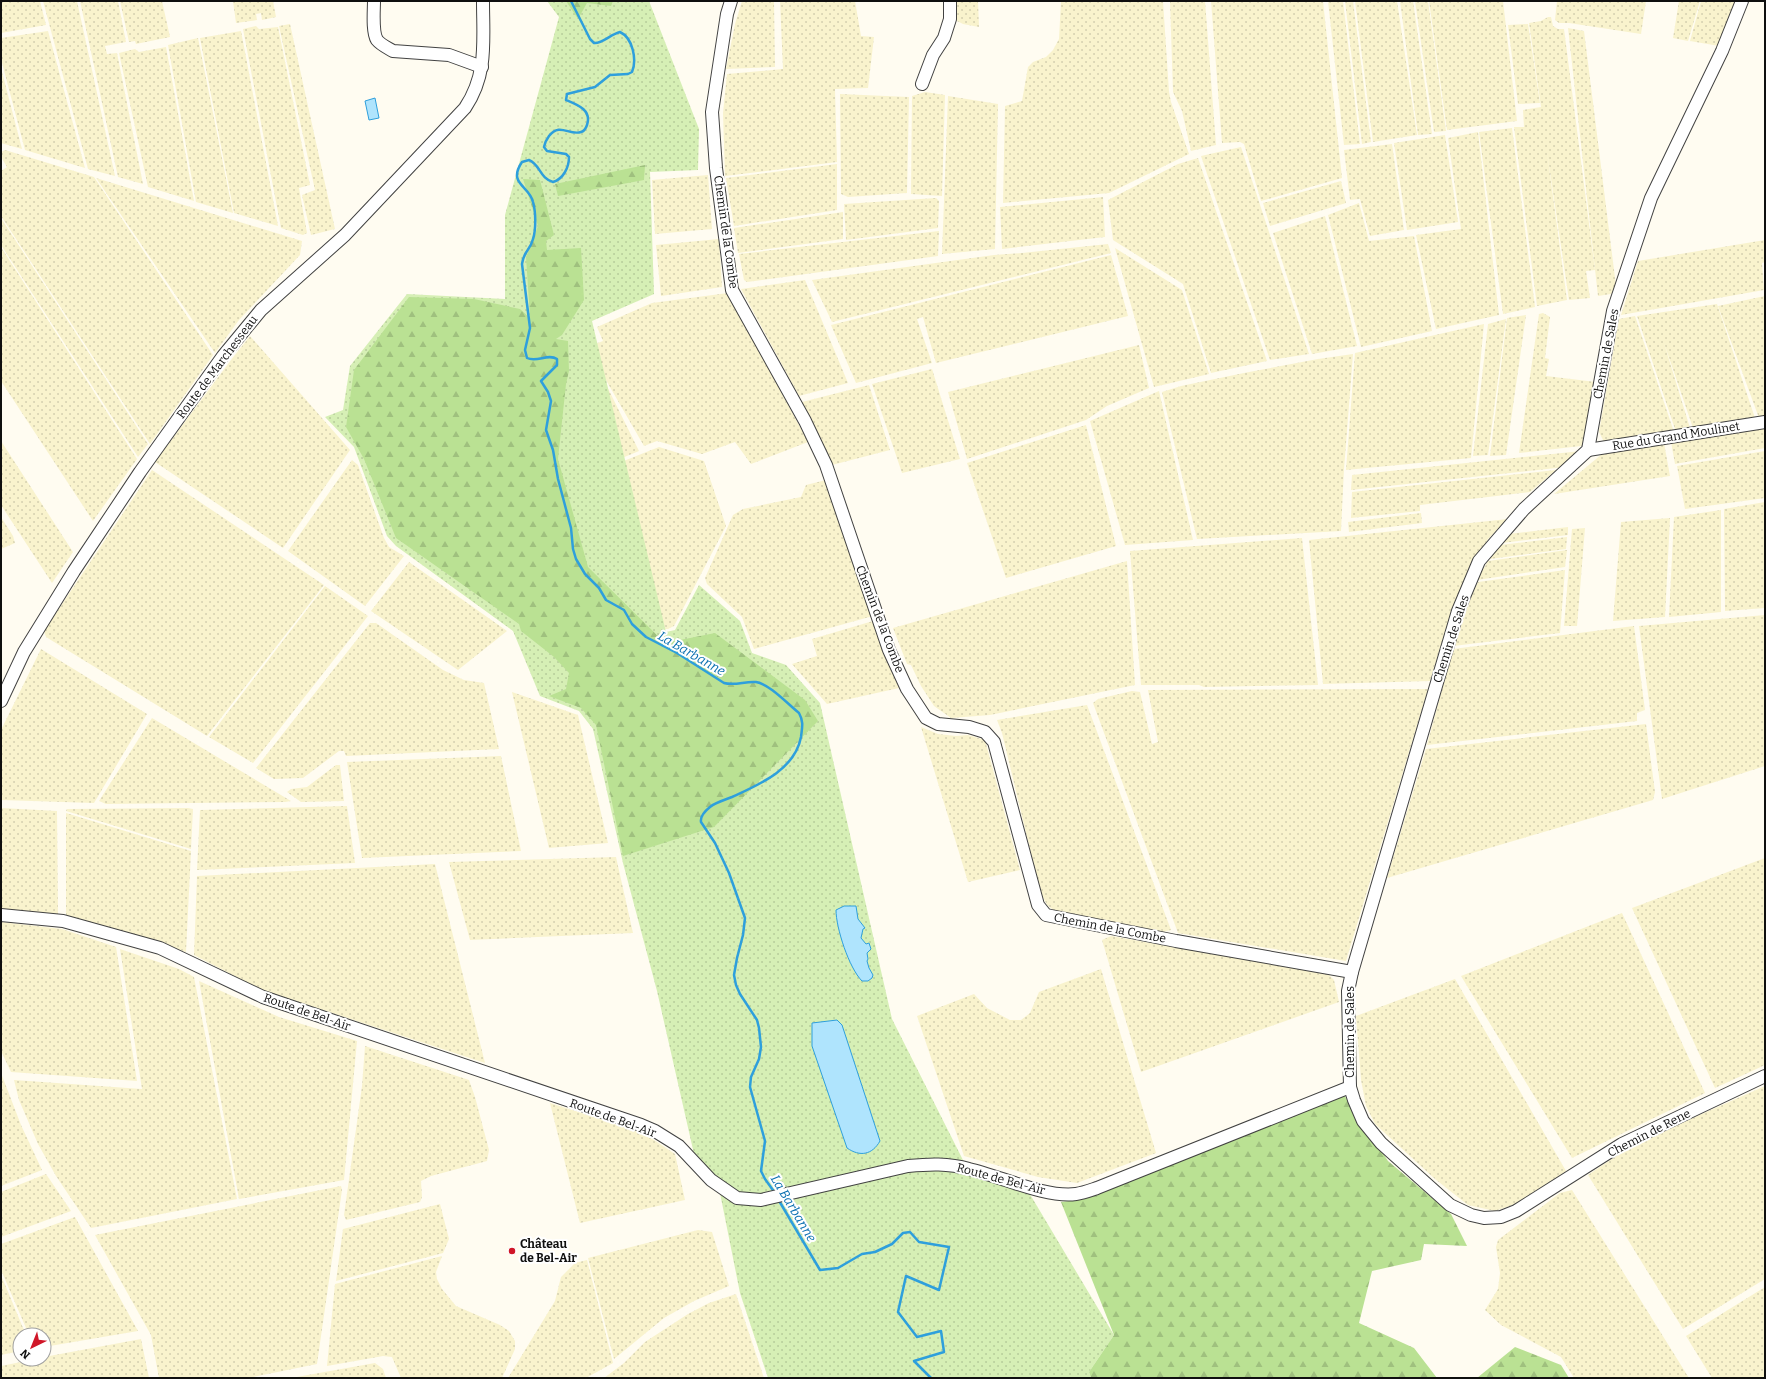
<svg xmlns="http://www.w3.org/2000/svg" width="1766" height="1379" font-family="Bitter,serif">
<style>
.farmland{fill:url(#farmland-dots)}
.grass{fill:url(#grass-dots)}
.forest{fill:url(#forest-firs)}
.water{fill:#afe4fd;stroke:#2e9fdc}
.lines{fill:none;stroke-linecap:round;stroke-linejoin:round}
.stream{stroke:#2e9fdc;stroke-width:2.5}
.minor-casing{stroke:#424242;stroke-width:14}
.minor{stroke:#fff;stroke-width:12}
.poi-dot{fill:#d01628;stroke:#fff;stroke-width:1.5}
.labels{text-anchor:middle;stroke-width:4;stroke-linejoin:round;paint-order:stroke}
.street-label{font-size:12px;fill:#0f0f0f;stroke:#fff}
.poi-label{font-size:12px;font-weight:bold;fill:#0f0f0f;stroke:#fff;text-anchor:start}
.water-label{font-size:13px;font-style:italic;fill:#096fb0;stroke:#fff}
</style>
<defs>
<pattern id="farmland-dots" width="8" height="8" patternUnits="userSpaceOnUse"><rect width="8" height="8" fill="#f9f3cd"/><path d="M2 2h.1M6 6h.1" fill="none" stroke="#d4cfaf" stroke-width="1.8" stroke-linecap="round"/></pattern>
<pattern id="grass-dots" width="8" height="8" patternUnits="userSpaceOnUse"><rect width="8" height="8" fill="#d6efb5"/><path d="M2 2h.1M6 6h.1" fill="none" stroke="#b6cc9a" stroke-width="1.8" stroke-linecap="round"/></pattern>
<pattern id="forest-firs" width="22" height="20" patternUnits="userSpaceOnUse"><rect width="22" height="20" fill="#bae193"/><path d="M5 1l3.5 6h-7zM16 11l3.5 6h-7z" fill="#9fc07e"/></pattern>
</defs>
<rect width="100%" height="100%" fill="#fffcf1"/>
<g class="farmland">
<polygon points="1,1 40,1 46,25 1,33"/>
<polygon points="43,1 77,1 115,176 88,169"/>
<polygon points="80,1 118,1 126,42 105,46 107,54 117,53 143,184 118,177"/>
<polygon points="120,1 162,1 170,37 136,44 135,41 129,42"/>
<polygon points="233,1 273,1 276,17 262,20 261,13 256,14 257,20 236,23"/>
<polygon points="742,1 774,1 775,67 726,69 735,24"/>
<polygon points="780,1 855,1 861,36 874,37 868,88 835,89 837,162 725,176 723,113 727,74 783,69"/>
<polygon points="955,1 978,1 979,27 963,24 955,20"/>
<polygon points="1061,1 1163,1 1169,92 1171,102 1189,154 1109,193 1003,203 1005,106 1022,101 1028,67 1033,62 1046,57 1053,50 1059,39"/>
<polygon points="1170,1 1205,1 1216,145 1191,151 1182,111 1173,92"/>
<polygon points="1211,1 1323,1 1342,178 1261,201 1244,144 1240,142 1222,143"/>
<polygon points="1328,1 1343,1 1360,144 1344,145"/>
<polygon points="1345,1 1353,1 1371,142 1362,144"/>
<polygon points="1355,1 1397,1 1417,135 1373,142"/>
<polygon points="1400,1 1413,1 1432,134 1418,135"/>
<polygon points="1415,1 1428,1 1446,131 1434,132"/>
<polygon points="1429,1 1503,1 1517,121 1447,130"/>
<polygon points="1557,1 1646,1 1641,34 1569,23 1559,23 1555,20"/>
<polygon points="1679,1 1700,1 1688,41 1673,38"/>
<polygon points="1701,1 1735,1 1719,46 1690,41"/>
<polygon points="1548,17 1551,17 1553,26 1558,29 1564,29 1595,270 1586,271 1590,298 1569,300 1547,152 1567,300 1537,306 1514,127 1524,127 1523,110 1541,107 1529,23 1541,21"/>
<polygon points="290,24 335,229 311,235 302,195 315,190 279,26"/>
<polygon points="1528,24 1540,103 1518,104 1508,25"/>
<polygon points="256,26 259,29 278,27 310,185 299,188 307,233 303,235 281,228 243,29"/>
<polygon points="1568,28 1584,31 1616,286 1611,294 1598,296"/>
<polygon points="48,31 85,168 25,150 1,59 1,38"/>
<polygon points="241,31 278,226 234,213 200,38"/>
<polygon points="198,38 233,213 196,202 168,45"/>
<polygon points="166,47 194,201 148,187 119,53 135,49 139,52"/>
<polygon points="1,68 22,149 1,143"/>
<polygon points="925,92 945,95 942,196 911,194 912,96"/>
<polygon points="840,94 909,97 907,193 848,197 841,194"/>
<polygon points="948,96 998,104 995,249 942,254"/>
<polygon points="1512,128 1535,307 1503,314 1479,132"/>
<polygon points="1478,132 1499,315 1436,329 1416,235 1461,229 1448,138"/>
<polygon points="1445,135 1458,222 1407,230 1394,143"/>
<polygon points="1392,144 1404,230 1370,236 1360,199 1350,200 1344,150"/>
<polygon points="1241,147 1309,354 1270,360 1201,156"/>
<polygon points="5,150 94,177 213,355 150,444 1,216 1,171 7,167 1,157 1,152"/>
<polygon points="1198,158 1267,361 1211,373 1183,284 1113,240 1108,200 1178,164"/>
<polygon points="837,164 837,210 734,226 726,178"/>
<polygon points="708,175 712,229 655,234 652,180"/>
<polygon points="96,178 302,241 300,255 239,320 215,353"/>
<polygon points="1341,181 1346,203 1270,226 1263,203"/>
<polygon points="1103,197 1105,237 1002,249 1000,207"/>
<polygon points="936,198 939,201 938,228 846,240 844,204"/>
<polygon points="1359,203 1369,241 1414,236 1432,331 1361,347 1328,215"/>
<polygon points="843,212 843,239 738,253 734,228"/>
<polygon points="1325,216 1357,346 1312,354 1273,233"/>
<polygon points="1,218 148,444 138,457 1,245"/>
<polygon points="939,231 938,256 747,282 744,280 739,254"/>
<polygon points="719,239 722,287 661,296 656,245"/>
<polygon points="1765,240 1765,262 1762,263 1764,290 1621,315 1638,261"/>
<polygon points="1108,244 1111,253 832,322 812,280 994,255 1022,253"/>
<polygon points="1,247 137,459 93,521 1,381"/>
<polygon points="1115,248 1182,290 1209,374 1154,387"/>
<polygon points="1111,255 1128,316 936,363 923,317 917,319 932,363 856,383 831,325"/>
<polygon points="805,280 848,383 799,396 741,289"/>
<polygon points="728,293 808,442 751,464 735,442 702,454 657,441 644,446 592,356 639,451 581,475 587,347 603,341 597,327 652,303"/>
<polygon points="1765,296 1765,417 1759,418 1718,306"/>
<polygon points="1717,304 1755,418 1693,428 1664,343 1690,428 1676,432 1637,316"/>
<polygon points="1543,313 1550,317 1545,358 1549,359 1546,376 1596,382 1585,445 1581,446 1519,453 1539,314"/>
<polygon points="1526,315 1506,455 1490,456 1507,318"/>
<polygon points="1635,316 1674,432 1605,444 1599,432 1619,319"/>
<polygon points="1506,319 1488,455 1473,456 1488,324"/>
<polygon points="1484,324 1471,458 1346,470 1355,353"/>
<polygon points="250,336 350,450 283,548 155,462 231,360"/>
<polygon points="1139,345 1149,388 1107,406 1086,420 967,459 948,392"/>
<polygon points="1353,354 1344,469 1341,531 1197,539 1162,392 1181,386 1244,373 1318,359"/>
<polygon points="932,369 960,459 902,473 872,384"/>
<polygon points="869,385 890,450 832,465 802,402"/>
<polygon points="1159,391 1193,540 1125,545 1090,421"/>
<polygon points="1086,425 1116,546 1006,578 967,463"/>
<polygon points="1765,426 1765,448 1675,464 1671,442"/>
<polygon points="1,441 73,552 52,583 1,505"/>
<polygon points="1664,443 1670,476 1554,494 1602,454"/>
<polygon points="659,447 704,461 726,526 674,626 668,629 661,629 573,481"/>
<polygon points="1581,451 1565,467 1351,490 1352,475"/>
<polygon points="1765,451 1765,498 1685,509 1677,466"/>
<polygon points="352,460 358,465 384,538 389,547 404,556 365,606 288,551"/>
<polygon points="152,470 324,585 207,736 46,637 44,631"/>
<polygon points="1556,470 1530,492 1420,505 1420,511 1351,518 1352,492"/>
<polygon points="826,480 873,616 754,649 742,617 707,584 705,578 733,515 743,509 801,497 806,485"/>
<polygon points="1765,502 1765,608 1725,611 1724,509"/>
<polygon points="1721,510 1721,612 1669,617 1674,517"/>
<polygon points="1421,513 1422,523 1349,532 1348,522"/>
<polygon points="1,517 13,536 15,543 1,549"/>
<polygon points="1670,518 1665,617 1613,621 1621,522"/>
<polygon points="1508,519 1488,539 1476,560 1447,625 1430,681 1323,684 1309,540"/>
<polygon points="1568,527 1568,535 1502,543 1508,534"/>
<polygon points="1585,528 1577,626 1564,626 1572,529"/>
<polygon points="1567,537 1566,549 1490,559 1500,545"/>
<polygon points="1302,538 1318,685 1204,687 1199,685 1141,685 1130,551"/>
<polygon points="1567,550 1565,567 1477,580 1488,561"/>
<polygon points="1127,561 1135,685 990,715 951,718 934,706 921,686 911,665 907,664 893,628"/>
<polygon points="409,562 507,631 458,670 371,611"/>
<polygon points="1565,570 1560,633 1453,646 1460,621 1478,582"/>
<polygon points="325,586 368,616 253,763 209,737"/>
<polygon points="1765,615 1765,766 1662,799 1639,626"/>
<polygon points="873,621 899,688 827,704 792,664 817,656 812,639"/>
<polygon points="370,623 376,623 443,670 464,680 484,683 499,749 346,756 344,751 339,751 303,778 274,779 256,768"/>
<polygon points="1634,626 1645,710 1637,713 1637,721 1427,745 1453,649"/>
<polygon points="41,649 147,714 94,803 1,800 1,730"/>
<polygon points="1428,689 1346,961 1178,933 1093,703 1098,699 1132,691 1140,692 1152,744 1158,742 1148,690"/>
<polygon points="512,692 578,715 608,843 549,848"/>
<polygon points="1087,705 1171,930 1163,932 1056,912 1047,905 1040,891 1002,733 997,720"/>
<polygon points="152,718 291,801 285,802 106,804 99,801"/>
<polygon points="1646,724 1655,792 1653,800 1387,878 1426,749"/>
<polygon points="921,727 938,734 956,736 968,735 985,740 1020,870 968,882"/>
<polygon points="501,756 521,851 362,858 347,762"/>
<polygon points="336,765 340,765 344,801 301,802 287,792 291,789 307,787"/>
<polygon points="347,806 355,863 197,870 200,810"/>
<polygon points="1,808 57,811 58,914 1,910"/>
<polygon points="188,808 193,809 191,849 66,811 67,809"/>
<polygon points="66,813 191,851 186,952 152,941 66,918"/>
<polygon points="616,857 633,933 470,940 449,862"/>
<polygon points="1765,858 1765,1065 1715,1088 1632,908"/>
<polygon points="435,864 485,1063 262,990 194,955 197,876"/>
<polygon points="1622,913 1705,1093 1572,1158 1461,976"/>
<polygon points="1,922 62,929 116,947 137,1081 11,1072 1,1051"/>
<polygon points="1111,936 1328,974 1334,980 1339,1002 1141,1072 1102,940"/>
<polygon points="120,949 179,969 194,977 237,1199 91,1228 56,1176 38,1144 19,1100 14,1080 142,1089"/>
<polygon points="1101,969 1156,1153 1077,1183 1038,1177 964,1156 917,1016 974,994 987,1008 1010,1020 1021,1020 1030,1013 1039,992"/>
<polygon points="1455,979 1566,1171 1521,1202 1495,1211 1468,1205 1435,1179 1375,1124 1366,1106 1361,1080 1356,1016"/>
<polygon points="199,981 279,1017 357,1041 344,1180 239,1199"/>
<polygon points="365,1046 469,1080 475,1097 489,1150 487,1161 431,1176 421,1181 422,1197 420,1202 346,1220 344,1215 362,1086"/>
<polygon points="1,1073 21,1125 42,1170 1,1186"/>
<polygon points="1765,1086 1765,1279 1683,1329 1588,1175 1634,1144"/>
<polygon points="550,1103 629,1128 654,1140 675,1154 685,1200 580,1223"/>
<polygon points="46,1174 71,1211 1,1237 1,1192"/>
<polygon points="341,1186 342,1190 317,1364 248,1378 159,1378 151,1335 95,1235"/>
<polygon points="1572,1190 1689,1378 1574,1378 1561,1357 1501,1325 1485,1310 1498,1289 1500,1273 1496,1247 1498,1240 1560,1193"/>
<polygon points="440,1204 449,1239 443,1253 336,1281 343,1229"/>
<polygon points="75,1217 138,1331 44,1347 44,1335 29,1335 1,1270 1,1244"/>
<polygon points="698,1230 712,1232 729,1286 694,1301 664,1318 614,1359 588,1258"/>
<polygon points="442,1256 436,1272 437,1279 442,1289 456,1306 500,1325 509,1331 515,1341 515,1349 502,1378 401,1378 392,1357 383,1356 327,1366 335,1284"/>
<polygon points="587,1260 613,1363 586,1378 508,1378 555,1301 561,1277 575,1263"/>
<polygon points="1,1275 26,1335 20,1335 20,1351 1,1355"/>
<polygon points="1765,1287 1765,1378 1712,1378 1686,1336"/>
<polygon points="736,1294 764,1378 604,1378 624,1363 645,1342 688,1314 709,1303"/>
<polygon points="141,1339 149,1378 1,1378 1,1366 36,1359 44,1359 44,1357"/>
<polygon points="375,1363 383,1369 386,1378 291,1378"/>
</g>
<polygon class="grass" points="547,1 649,1 699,129 698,170 650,172 654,294 592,321 666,632 675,630 699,585 740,621 752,653 786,665 820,703 892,1019 969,1172 1028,1191 1114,1335 1089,1372 1091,1378 768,1378 740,1293 717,1178 694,1154 657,991 623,863 593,729 579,711 540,696 513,631 396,546 387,536 354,447 325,417 343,410 350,366 407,294 505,299 505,215 559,17"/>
<g class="forest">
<polygon points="566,1 613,1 611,6 587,3 578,19"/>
<polygon points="645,165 644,180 558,196 555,184"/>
<polygon points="523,179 540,180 554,235 546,241 547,250 581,248 584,300 562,335 556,339 568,341 569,371 566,384 558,459 588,567 665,643 715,633 805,700 818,721 714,827 623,856 596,725 581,708 549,696 566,689 569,673 554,657 521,631 519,624 396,538 364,459 346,427 354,370 409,297 474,299 520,309 530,318 526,257 538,226"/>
<polygon points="1344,1095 1388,1161 1451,1214 1467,1246 1424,1244 1421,1260 1372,1271 1359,1323 1414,1348 1437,1378 1091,1378 1089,1372 1114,1335 1061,1202 1077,1200"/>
<polygon points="1515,1347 1561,1365 1569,1378 1477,1378"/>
</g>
<g class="water">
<polygon points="375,98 379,118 369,120 365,101"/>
<path d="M844,906H856L858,919L865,928L863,929L861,938L866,944L869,943L871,949L867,953L868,959L867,961L869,968L873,975L872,978L868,981H862C849,968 836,928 836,910Z"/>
<path d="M837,1020L842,1025L880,1141C872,1155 860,1157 847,1148L812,1046V1023Z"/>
</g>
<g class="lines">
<g class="stream">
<path d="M571,1L590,39L594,43C602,44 611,34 620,32C633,38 637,60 632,72L628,74L610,75L595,87L567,94L566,100C578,105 592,110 587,125C586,128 585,131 581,132C569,136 560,122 549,136C546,140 545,142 544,147L547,151L566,154L569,157C569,168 563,179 553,182C540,179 540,164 529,160L522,162C507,184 530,186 533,202C536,212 536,230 533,239C530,251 524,250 522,264L530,328L525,350L527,358C537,363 548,353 557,359V365L541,381L548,392L551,401L546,430L553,450L558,479L571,528L573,549L576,559L585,574L599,588L606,600L624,610L632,624L646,637L677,653L724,683C735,686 745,681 756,682C768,683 789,705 799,713C804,722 802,728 801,737C795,770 758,785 732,797C725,800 716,802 710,807C705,811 700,816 701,822L715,843L729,873L745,918L743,935L737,958L734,975L736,985L740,994L757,1020L759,1028L761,1047L759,1059L751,1077L750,1087L765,1141L761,1171L765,1179L775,1193"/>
<polyline points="778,1199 820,1270 838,1268 862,1254 875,1252 892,1244 903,1233 910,1232 919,1242 949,1247 939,1290 906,1276 898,1312 917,1337 941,1331 944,1352 914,1361 931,1378"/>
</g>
<defs>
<g id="minor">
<path d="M374,1C374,10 372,32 377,40C381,45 388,48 393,51L449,55L482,67"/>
<polyline points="731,1 727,14 712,112 716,168 732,290 805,421 826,465 889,650 907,689 926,718 938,724 969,727 985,732 994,742 1038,905 1046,915 1176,941 1352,972"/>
<polyline points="1742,1 1722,51 1651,198 1613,311 1588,450 1524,509 1479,561 1458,611 1352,972 1348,991 1350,1087 1354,1100 1363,1121 1381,1143 1450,1205 1471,1215 1484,1218 1501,1217 1516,1211 1622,1144 1765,1076"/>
<polyline points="922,84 933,55 944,38 950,19 950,1"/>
<polyline points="1588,450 1765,422"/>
<path d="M1,701L24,652L74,571L140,472L223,356L261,310L345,235L465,108C488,74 483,40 483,1"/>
<path d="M1,915L63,921L160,948L263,997L641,1125L655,1131L679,1146L711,1180L737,1198L761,1200L908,1166C929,1164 948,1163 969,1169C1000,1176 1045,1198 1076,1194C1083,1193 1091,1190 1097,1188L1350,1087"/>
</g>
</defs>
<use href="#minor" class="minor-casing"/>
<use href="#minor" class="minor"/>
</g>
<circle class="poi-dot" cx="512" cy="1251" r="4"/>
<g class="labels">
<g class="street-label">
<text transform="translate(726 232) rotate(82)" y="4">Chemin de la Combe</text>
<text transform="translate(1606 354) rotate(-79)" y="4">Chemin de Sales</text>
<text transform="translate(217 367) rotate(-53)" y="4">Route de Marchesseau</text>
<text transform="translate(1676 436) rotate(-9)" y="4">Rue du Grand Moulinet</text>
<text transform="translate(880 619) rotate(69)" y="4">Chemin de la Combe</text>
<text transform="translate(1451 639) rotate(-72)" y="4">Chemin de Sales</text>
<text transform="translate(1110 928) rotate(11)" y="4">Chemin de la Combe</text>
<text transform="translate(307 1012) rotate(19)" y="4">Route de Bel-Air</text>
<text transform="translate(1350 1032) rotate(-90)" y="4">Chemin de Sales</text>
<text transform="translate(613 1118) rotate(20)" y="4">Route de Bel-Air</text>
<text transform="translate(1649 1133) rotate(-27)" y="4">Chemin de Rene</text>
<text transform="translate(1001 1179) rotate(15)" y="4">Route de Bel-Air</text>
</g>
<g class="poi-label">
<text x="520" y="1248">Château<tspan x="520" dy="14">de Bel-Air</tspan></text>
</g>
<g class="water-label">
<text transform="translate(692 653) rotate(30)" y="5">La Barbanne</text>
<text transform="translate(794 1208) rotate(59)" y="5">La Barbanne</text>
</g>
</g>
<rect width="1766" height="1379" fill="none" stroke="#0f0f0f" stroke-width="4"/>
<g transform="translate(32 1347) rotate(223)"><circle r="19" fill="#ffffff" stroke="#9f9f9f"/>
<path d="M0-3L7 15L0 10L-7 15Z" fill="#d01628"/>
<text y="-6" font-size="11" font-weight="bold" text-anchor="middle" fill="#0f0f0f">N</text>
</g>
</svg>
